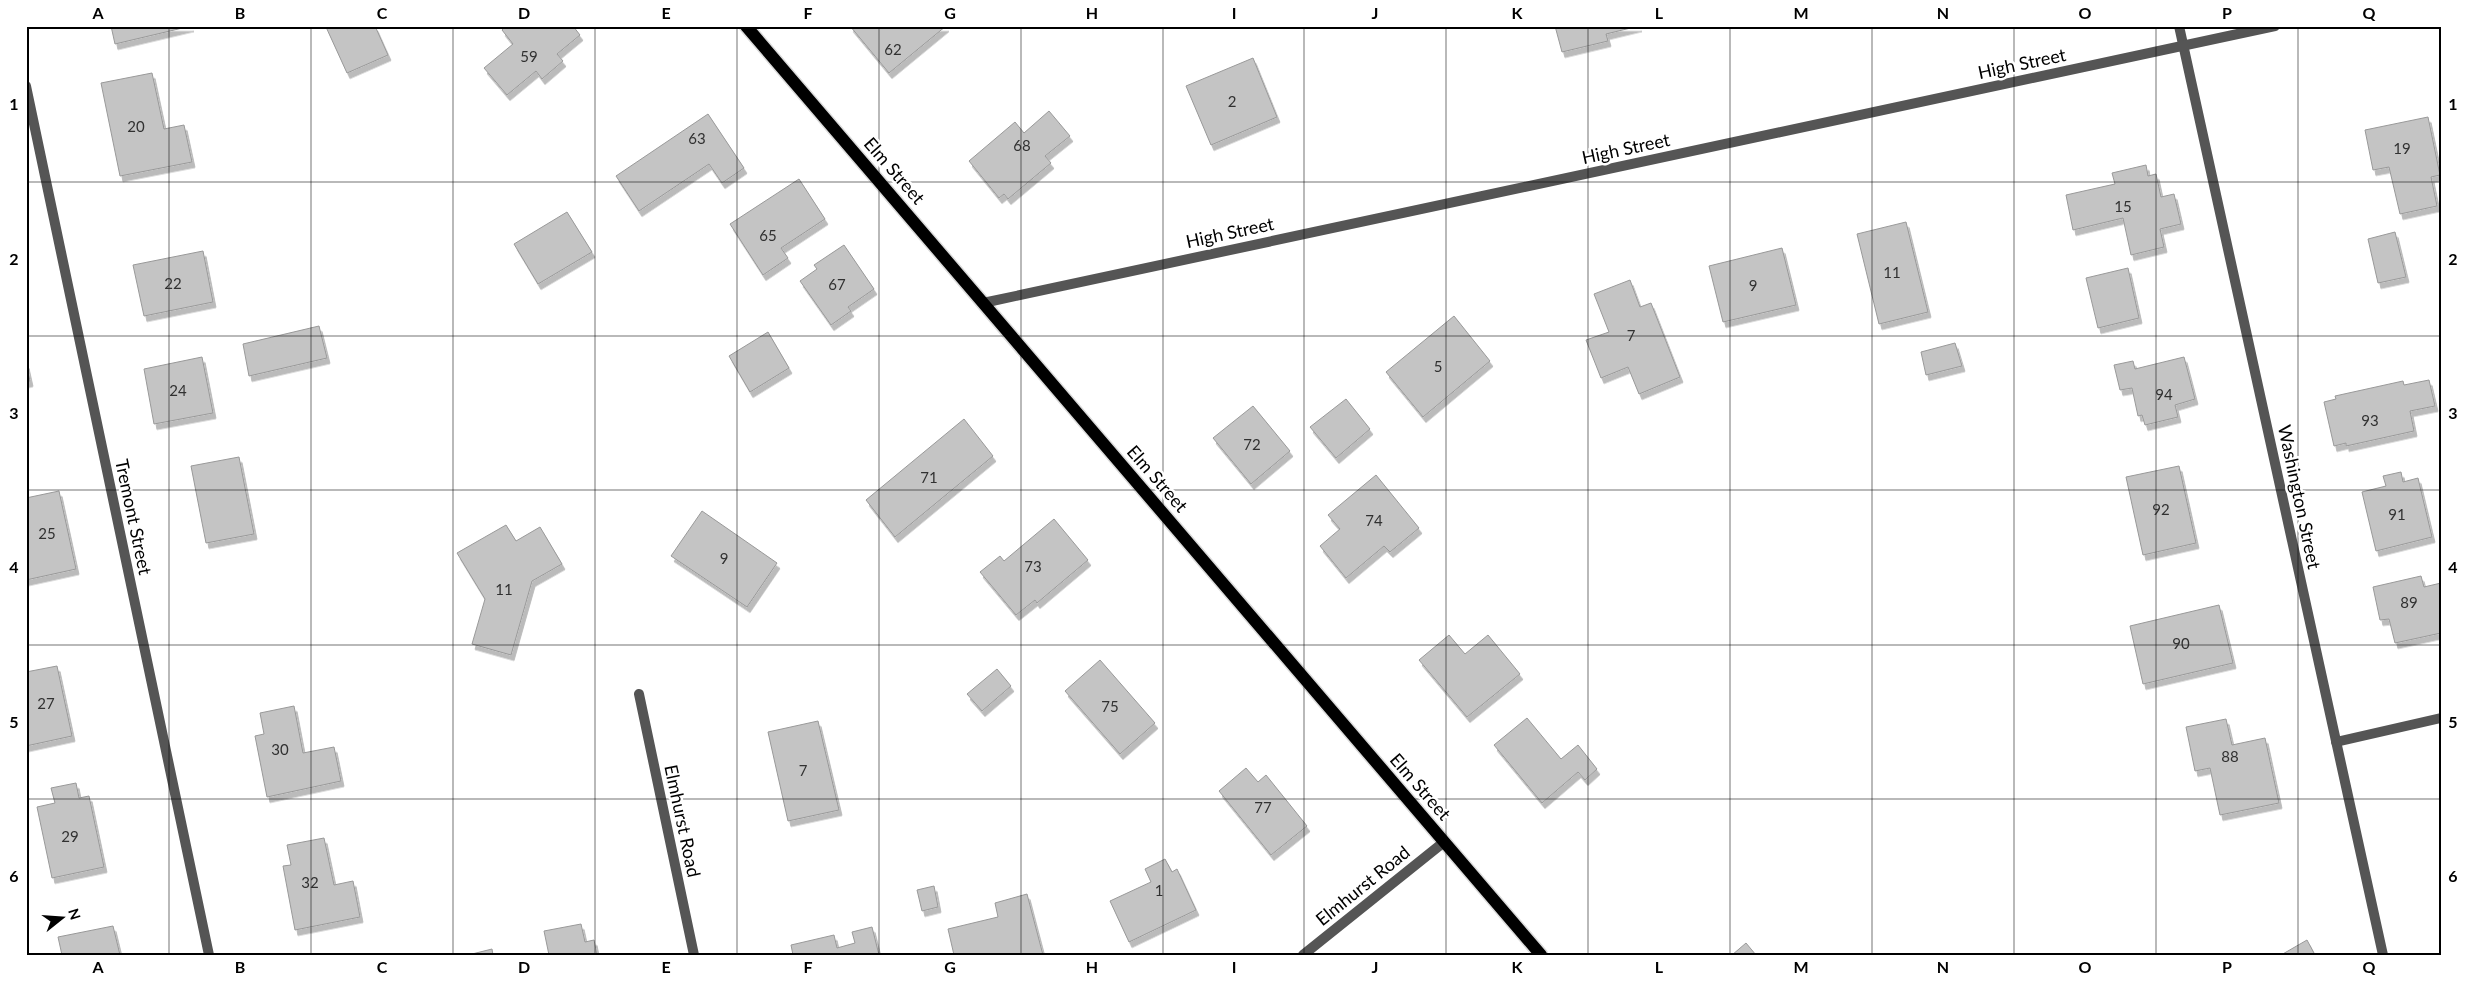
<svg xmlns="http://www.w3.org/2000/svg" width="2467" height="981" font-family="Lato,sans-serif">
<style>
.building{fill:#c4c4c4;stroke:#999;filter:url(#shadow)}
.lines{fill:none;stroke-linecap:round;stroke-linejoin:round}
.primary-casing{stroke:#dbdbdb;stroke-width:15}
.minor{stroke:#555;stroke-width:10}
.tertiary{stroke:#555;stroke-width:10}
.primary{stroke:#000;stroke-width:12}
.grid{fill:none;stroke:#000;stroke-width:1;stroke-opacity:0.55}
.labels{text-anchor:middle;stroke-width:5;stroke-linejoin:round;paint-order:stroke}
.number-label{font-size:15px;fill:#313131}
.street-label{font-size:18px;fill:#000;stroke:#fff}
.neatline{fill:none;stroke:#000;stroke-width:2}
.grid-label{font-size:16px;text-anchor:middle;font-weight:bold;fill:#000}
</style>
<defs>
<filter id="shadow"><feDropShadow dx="3" dy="5.5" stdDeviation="0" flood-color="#0004"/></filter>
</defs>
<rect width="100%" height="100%" fill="#fff"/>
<g class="building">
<polygon points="111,26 191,26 115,44"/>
<polygon points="328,26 375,26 388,55 347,73 326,27"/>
<polygon points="506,26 573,26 580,35 557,54 563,61 542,79 536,71 507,95 484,68 513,44 502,30"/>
<polygon points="850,26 946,26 889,73"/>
<polygon points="1555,26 1639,26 1606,34 1608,41 1562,52"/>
<polygon points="1253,58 1277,117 1211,145 1186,86"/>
<polygon points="152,73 164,129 184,125 192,162 120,176 101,83"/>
<polygon points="1049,111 1070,136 1045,156 1051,163 1008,199 1004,194 999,198 969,161 1015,122 1024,133"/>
<polygon points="708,114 744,168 722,183 709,164 639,211 616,176"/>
<polygon points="2428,117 2440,175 2431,177 2437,206 2400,214 2389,167 2373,170 2365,130"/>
<polygon points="2146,165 2148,176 2156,174 2161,197 2174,194 2181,224 2160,229 2164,247 2131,255 2123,218 2073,230 2066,195 2115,184 2112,173"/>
<polygon points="799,179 825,219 781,248 788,258 763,275 730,224"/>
<polygon points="567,212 592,252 538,284 514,244"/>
<polygon points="1906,222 1928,312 1879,324 1857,234"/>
<polygon points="2395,232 2406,277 2378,283 2368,239"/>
<polygon points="844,245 874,289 848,307 851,311 831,325 800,281 817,269 814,265"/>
<polygon points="1782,248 1796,305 1723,322 1709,266"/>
<polygon points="203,251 213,302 144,316 133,265"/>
<polygon points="2128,268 2139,318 2098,328 2086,278"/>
<polygon points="1630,280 1640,307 1651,303 1680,377 1639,394 1628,367 1601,378 1586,340 1609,332 1594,294"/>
<polygon points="1454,316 1490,361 1423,417 1386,372"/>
<polygon points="319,326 327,358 249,376 243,344"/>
<polygon points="768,332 789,368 750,392 729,356"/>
<polygon points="1955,343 1962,366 1926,375 1921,352"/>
<polygon points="202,357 213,413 154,424 144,369"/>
<polygon points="2184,357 2195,399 2175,405 2178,417 2145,425 2142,415 2138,416 2132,388 2120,390 2114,365 2133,361 2135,369"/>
<polygon points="26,363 30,381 26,382"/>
<polygon points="2429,380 2435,406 2410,411 2414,431 2346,446 2346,443 2334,446 2324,402 2336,399 2335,396 2403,381 2404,385"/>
<polygon points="1346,399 1370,429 1336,458 1310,427"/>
<polygon points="1253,406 1290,451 1251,484 1213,438"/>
<polygon points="964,419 993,456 895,537 866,500"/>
<polygon points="239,457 254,534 206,543 191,466"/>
<polygon points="2179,466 2196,543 2143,555 2126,477"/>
<polygon points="2401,472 2403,482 2418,478 2432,537 2376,551 2362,492 2386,486 2383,476"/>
<polygon points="1376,475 1419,528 1390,552 1384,546 1346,578 1320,546 1340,529 1328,515"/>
<polygon points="59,491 76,569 26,580 26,498"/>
<polygon points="702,511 777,563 747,607 671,556"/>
<polygon points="1054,519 1088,560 1037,603 1035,600 1016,615 980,572 1000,556 1004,561"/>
<polygon points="506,525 516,541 540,527 562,564 532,581 511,655 472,644 485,599 457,553"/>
<polygon points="2421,576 2424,587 2441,583 2441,633 2395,643 2389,619 2380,620 2373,587"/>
<polygon points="2219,605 2233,663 2143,684 2130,626"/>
<polygon points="1449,635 1465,654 1488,635 1520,674 1467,717 1419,660"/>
<polygon points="1100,660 1155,723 1120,754 1065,691"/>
<polygon points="57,666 72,736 26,746 26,672"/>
<polygon points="997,669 1011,686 982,711 967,694"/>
<polygon points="294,706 303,753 334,747 341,781 267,797 255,736 264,734 260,713"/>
<polygon points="1527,718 1561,759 1578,745 1597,769 1585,780 1578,772 1542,803 1494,745"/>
<polygon points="2226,719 2232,745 2265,738 2279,803 2220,815 2210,768 2195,771 2186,727"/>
<polygon points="818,721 839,810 788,821 768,732"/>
<polygon points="1246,768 1258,782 1266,775 1307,826 1271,855 1219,791"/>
<polygon points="76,783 79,798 89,796 104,867 52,878 37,807 55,803 51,788"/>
<polygon points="324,838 334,885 353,881 360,917 295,930 283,866 291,865 287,845"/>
<polygon points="1165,859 1172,872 1177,869 1196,910 1129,942 1110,901 1151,882 1145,869"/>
<polygon points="934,886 938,907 922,911 917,890"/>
<polygon points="1027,894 1043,955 954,955 948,929 998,917 995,903"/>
<polygon points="581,924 585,942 594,940 597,955 549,955 544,931"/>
<polygon points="113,926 120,955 62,955 58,937"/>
<polygon points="872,927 879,955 793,955 791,945 834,935 837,948 855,943 852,932"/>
<polygon points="2307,940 2315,955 2281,955"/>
<polygon points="1746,943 1756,955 1732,955"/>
<polygon points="492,949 493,955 472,955 472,954"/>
</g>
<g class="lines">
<defs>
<polyline id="primary" points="746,26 1541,955"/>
</defs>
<use href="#primary" class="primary-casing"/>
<g class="minor">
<polyline points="2179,26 2383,955"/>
<polyline points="26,86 209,955"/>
<polyline points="639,694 694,955"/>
<polyline points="2336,742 2441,718"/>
<polyline points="1303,955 1444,842"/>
</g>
<polyline class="tertiary" points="983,303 2275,26"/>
<use href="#primary" class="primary"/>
</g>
<path class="grid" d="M169,26V955M311,26V955M453,26V955M595,26V955M737,26V955M879,26V955M1021,26V955M1163,26V955M1304,26V955M1446,26V955M1588,26V955M1730,26V955M1872,26V955M2014,26V955M2156,26V955M2298,26V955M26,182H2441M26,336H2441M26,490H2441M26,645H2441M26,799H2441"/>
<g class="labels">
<g class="number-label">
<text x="893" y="55">62</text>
<text x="529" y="62">59</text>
<text x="1232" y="107">2</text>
<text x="136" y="132">20</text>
<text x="697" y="144">63</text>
<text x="1022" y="151">68</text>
<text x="2402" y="154">19</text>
<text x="2123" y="212">15</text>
<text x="768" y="241">65</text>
<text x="1892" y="278">11</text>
<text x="173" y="289">22</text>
<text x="837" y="290">67</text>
<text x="1753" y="291">9</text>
<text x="1631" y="341">7</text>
<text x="1438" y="372">5</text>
<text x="178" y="396">24</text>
<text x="2164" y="400">94</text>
<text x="2370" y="426">93</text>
<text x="1252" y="450">72</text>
<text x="929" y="483">71</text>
<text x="2161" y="515">92</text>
<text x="2397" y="520">91</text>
<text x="1374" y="526">74</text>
<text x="47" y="539">25</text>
<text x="724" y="564">9</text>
<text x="1033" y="572">73</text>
<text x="504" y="595">11</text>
<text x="2409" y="608">89</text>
<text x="2181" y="649">90</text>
<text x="46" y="709">27</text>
<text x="1110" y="712">75</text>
<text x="280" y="755">30</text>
<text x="2230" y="762">88</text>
<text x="803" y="776">7</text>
<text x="1263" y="813">77</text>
<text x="70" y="842">29</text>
<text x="310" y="888">32</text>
<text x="1159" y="896">1</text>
</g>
<g class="street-label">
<text transform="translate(2022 64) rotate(-12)" y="6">High Street</text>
<text transform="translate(1626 149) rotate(-12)" y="6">High Street</text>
<text transform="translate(894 171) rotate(49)" y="6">Elm Street</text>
<text transform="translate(1230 233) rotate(-12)" y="6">High Street</text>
<text transform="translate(1157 479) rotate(49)" y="6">Elm Street</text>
<text transform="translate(2299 497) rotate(78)" y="6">Washington Street</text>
<text transform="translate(133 517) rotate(78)" y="6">Tremont Street</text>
<text transform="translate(1420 787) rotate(49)" y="6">Elm Street</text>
<text transform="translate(682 821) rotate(78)" y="6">Elmhurst Road</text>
<text transform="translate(1363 886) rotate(-39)" y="6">Elmhurst Road</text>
</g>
</g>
<rect width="2467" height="981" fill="none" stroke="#ffffff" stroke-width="55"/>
<g transform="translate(62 918) rotate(73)" stroke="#ffffff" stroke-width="4" paint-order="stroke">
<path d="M0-4L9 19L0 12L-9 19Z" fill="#000000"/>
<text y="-8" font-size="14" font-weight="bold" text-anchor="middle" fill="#000000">N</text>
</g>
<rect x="28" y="28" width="2412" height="926" class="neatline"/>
<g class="grid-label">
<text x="98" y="19">A</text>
<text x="240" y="19">B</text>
<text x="382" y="19">C</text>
<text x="524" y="19">D</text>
<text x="666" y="19">E</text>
<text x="808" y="19">F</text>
<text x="950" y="19">G</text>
<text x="1092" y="19">H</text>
<text x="1234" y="19">I</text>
<text x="1375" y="19">J</text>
<text x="1517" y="19">K</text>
<text x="1659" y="19">L</text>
<text x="1801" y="19">M</text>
<text x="1943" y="19">N</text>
<text x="2085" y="19">O</text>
<text x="2227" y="19">P</text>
<text x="2369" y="19">Q</text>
<text x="14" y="110">1</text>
<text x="2453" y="110">1</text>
<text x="14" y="265">2</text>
<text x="2453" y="265">2</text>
<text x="14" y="419">3</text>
<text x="2453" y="419">3</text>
<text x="14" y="573">4</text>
<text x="2453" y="573">4</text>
<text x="14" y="728">5</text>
<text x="2453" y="728">5</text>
<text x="14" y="882">6</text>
<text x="2453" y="882">6</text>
<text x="98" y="973">A</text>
<text x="240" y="973">B</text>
<text x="382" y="973">C</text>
<text x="524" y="973">D</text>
<text x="666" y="973">E</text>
<text x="808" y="973">F</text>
<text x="950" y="973">G</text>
<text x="1092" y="973">H</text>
<text x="1234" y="973">I</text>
<text x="1375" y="973">J</text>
<text x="1517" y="973">K</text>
<text x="1659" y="973">L</text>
<text x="1801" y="973">M</text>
<text x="1943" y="973">N</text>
<text x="2085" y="973">O</text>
<text x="2227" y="973">P</text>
<text x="2369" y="973">Q</text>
</g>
</svg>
